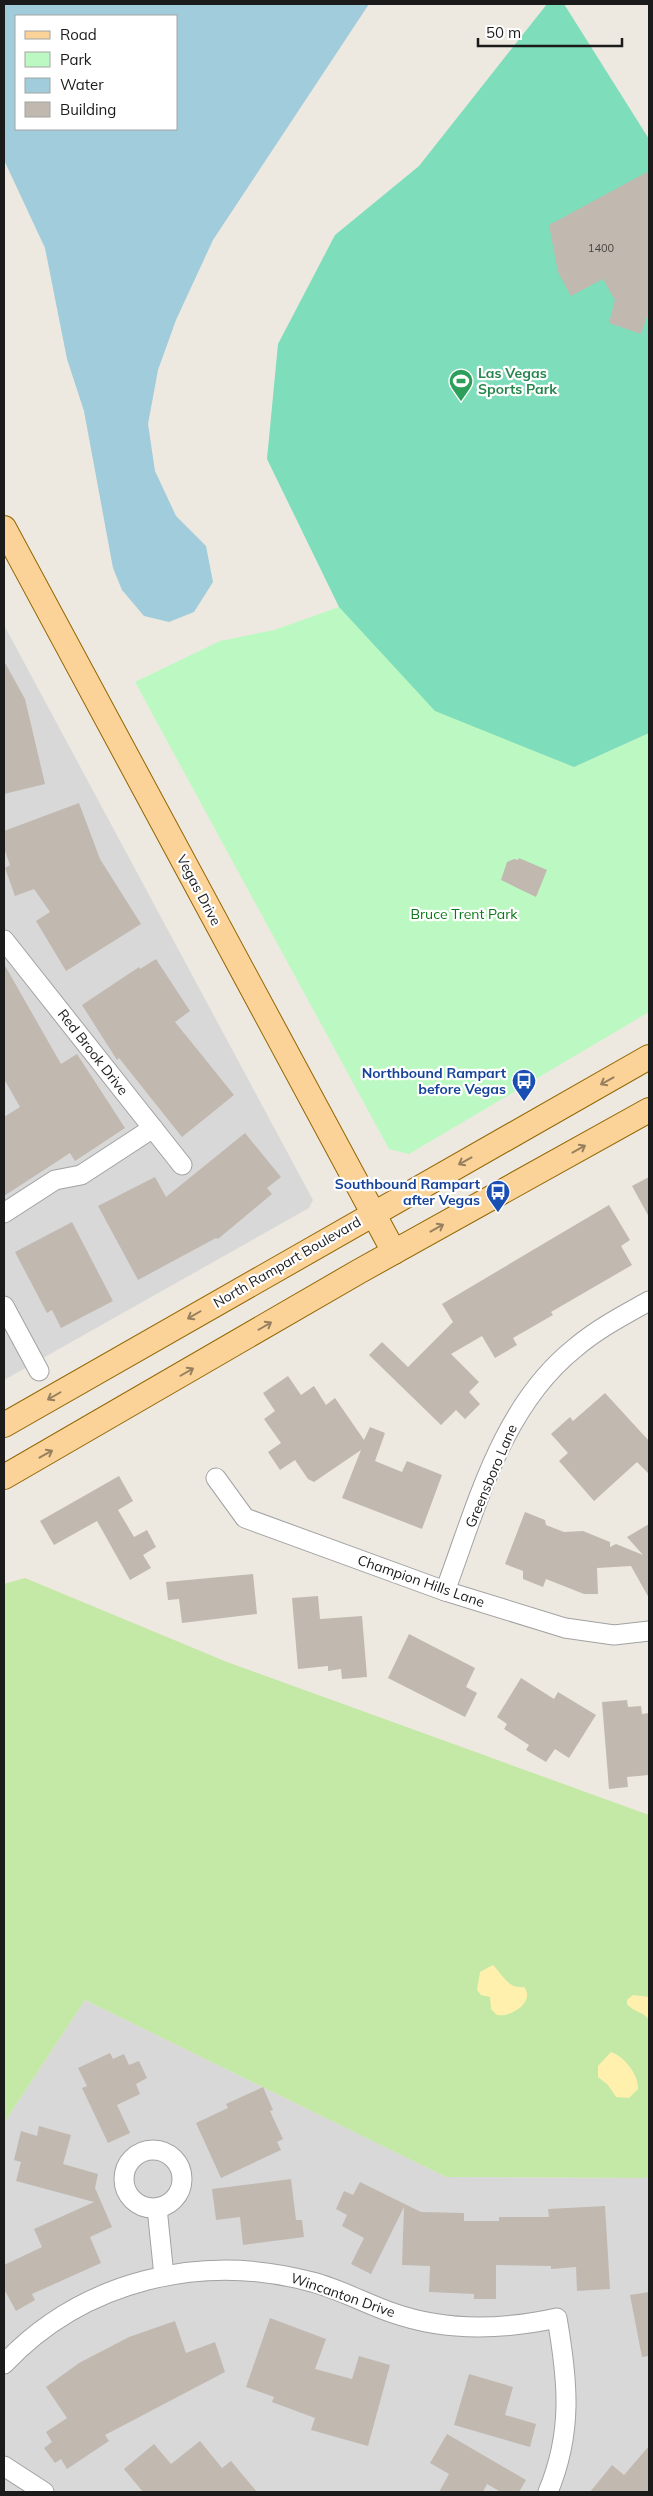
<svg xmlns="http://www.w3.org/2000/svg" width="653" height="2496" font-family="Mulish,sans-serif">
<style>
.residential{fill:#d9d8d8}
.grass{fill:#c4e8a5}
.sand{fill:#fff0ad}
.park{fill:#bcf9c2}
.pitch{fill:#7eddba}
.water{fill:#a0ccdb;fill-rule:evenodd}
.building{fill:#c1b8b0}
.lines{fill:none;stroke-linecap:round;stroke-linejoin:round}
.minor-casing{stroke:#a2a2a2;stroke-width:21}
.major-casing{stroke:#926501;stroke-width:26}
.minor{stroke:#fff;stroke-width:19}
.major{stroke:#fbd297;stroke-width:24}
.oneway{stroke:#96805f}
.labels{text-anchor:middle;stroke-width:4.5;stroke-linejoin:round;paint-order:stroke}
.number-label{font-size:11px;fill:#444240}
.leisure-label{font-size:14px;font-weight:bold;fill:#27864d;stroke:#fff;text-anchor:start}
.street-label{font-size:14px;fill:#1b1b1b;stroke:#fff}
.park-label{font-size:14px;fill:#0b7717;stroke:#fff}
.transit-label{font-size:14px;font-weight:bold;fill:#164399;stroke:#fff;text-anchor:end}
</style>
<rect width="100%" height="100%" fill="#ede9e0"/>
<g class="residential">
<polygon points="4,625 313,1200 309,1208 4,1380"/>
<polygon points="85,2000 446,2177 649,2178 649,2492 4,2492 4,2123"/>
</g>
<polygon class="grass" points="25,1578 227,1662 649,1815 649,2178 446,2177 85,2000 4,2123 4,1584"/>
<g class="sand">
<path d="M493,1965C503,1975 508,1989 524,1987C536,2002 510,2018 497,2015L491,2009L490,1997L481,1995L477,1990L480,1972Z"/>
<path d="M633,1995L649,1997V2020C643,2011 633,2012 627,2004V2000Z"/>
<path d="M611,2052C624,2056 639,2075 638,2089L629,2098L616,2097L608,2085L598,2077V2066Z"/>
</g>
<polygon class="park" points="339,607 436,711 574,767 649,733 649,1012 409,1154 389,1149 135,682 220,641 274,630"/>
<polygon class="pitch" points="547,4 564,4 649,139 649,733 574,767 435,711 339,607 267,459 278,344 335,235 419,166"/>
<path class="water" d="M4,4H369L213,240L176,320L158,370L148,424L155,471L176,516L206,546L213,582L194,612L169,622L144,616L122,590L113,568L84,411L67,359L45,248L4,160ZM16,16H176V129H16Z"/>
<g class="building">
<polygon points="649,171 649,310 641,334 609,323 615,300 603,279 571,296 558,272 549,225"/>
<polygon points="4,661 25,699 45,784 4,794"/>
<polygon points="79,803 100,859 141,924 66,971 36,921 50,912 34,889 15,896 5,868 10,865 4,848 4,831"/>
<polygon points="519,858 547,870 536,897 501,880 507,862 514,859 518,860"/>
<polygon points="156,959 190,1011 175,1022 234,1095 182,1137 119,1058 117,1060 82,1005 139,967 140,969"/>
<polygon points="4,964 61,1064 77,1054 125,1128 75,1161 70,1153 4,1196 4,1117 20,1107 4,1079"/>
<polygon points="245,1133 281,1177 267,1188 272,1194 218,1239 216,1238 138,1280 98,1206 155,1177 166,1197"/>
<polygon points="649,1177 649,1217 632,1186"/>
<polygon points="609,1205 630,1240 621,1246 632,1265 551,1312 553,1315 513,1338 517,1345 495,1358 482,1336 451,1354 479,1382 469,1392 480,1404 465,1419 456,1410 441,1425 369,1355 382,1342 408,1367 453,1322 442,1304"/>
<polygon points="72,1222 113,1301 61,1328 52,1310 47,1313 15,1252"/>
<polygon points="288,1376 301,1395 314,1386 326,1405 335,1398 364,1440 370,1427 385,1433 375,1461 402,1472 407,1461 442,1475 422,1529 342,1498 361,1450 314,1482 308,1479 295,1460 280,1470 268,1452 281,1443 264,1419 275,1411 263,1393"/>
<polygon points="605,1393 649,1441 649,1474 637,1462 594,1501 559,1461 568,1453 551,1434 570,1417 573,1421"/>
<polygon points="119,1476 133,1501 118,1510 134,1537 147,1530 156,1547 143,1555 151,1568 130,1580 97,1521 54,1545 40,1521"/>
<polygon points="525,1512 545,1520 546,1525 564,1532 583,1531 610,1542 610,1547 616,1544 643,1555 627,1537 649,1524 649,1598 631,1566 597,1568 598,1594 584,1594 546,1579 543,1587 523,1579 523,1571 505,1564"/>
<polygon points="253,1574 257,1614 182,1623 179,1599 168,1600 166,1582"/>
<polygon points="318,1596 320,1619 362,1616 367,1677 342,1679 341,1669 328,1671 328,1666 298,1669 292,1598"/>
<polygon points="409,1634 475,1668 466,1687 477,1693 465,1717 388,1678"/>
<polygon points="521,1678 554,1699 558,1692 596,1715 569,1758 555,1749 546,1762 526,1750 529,1745 504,1729 507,1724 497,1717"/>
<polygon points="627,1700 628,1707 641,1706 642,1714 649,1713 649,1775 627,1777 628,1787 609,1789 602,1702"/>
<polygon points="110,2053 113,2059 124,2054 129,2065 139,2061 147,2078 136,2084 140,2094 117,2105 130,2133 108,2143 82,2088 87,2086 78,2068"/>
<polygon points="263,2087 273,2110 270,2111 283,2139 277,2142 281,2150 221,2178 196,2123 228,2108 226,2104"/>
<polygon points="39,2126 71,2135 63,2164 98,2174 95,2188 112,2227 90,2237 101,2263 32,2294 35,2300 16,2311 4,2289 4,2265 42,2247 34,2229 94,2202 16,2181 21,2162 14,2160 21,2131 37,2136"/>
<polygon points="291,2179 296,2220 302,2220 304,2237 243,2245 240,2217 216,2220 212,2189"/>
<polygon points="360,2182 421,2212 464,2213 464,2221 499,2221 499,2217 549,2217 548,2209 605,2206 610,2289 577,2291 576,2267 551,2269 551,2266 496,2265 496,2299 474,2299 474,2294 429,2292 430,2266 402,2265 404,2207 371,2274 351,2264 364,2238 342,2226 347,2215 336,2209 344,2191 353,2195"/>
<polygon points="649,2292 649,2356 642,2357 630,2295"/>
<polygon points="270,2318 326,2339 315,2369 352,2379 359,2356 390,2365 368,2446 311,2430 315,2418 272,2402 274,2397 246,2387"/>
<polygon points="175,2321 186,2353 215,2342 225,2372 105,2435 109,2441 67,2469 61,2459 55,2463 44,2448 52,2442 46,2432 67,2418 46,2387 79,2363 129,2337"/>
<polygon points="469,2374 513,2387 505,2415 536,2424 530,2447 454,2425"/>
<polygon points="447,2434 526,2480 519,2492 501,2492 487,2484 483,2492 439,2492 449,2474 430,2463"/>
<polygon points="200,2441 222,2468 231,2461 257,2492 143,2492 124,2469 154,2444 171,2464"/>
<polygon points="649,2446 649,2492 590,2492 612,2465 624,2475"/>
</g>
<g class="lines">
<defs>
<g id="minor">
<polyline points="4,940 182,1165"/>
<polyline points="4,1213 55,1180 81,1175 153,1128"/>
<polyline points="4,1306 39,1371"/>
<polyline points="216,1478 245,1518 445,1591 565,1628 614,1635 649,1631"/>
<path d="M445,1591C477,1506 501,1407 575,1348C597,1329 624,1315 649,1301"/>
<circle cx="153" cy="2179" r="29"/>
<polyline points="157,2208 164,2276"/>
<path d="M4,2364C83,2280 202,2252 312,2282C340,2289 366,2304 393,2313C447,2332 502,2330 557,2318C568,2381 573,2432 548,2492"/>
<polyline points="4,2466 44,2492"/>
</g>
<g id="major">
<polyline points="4,528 394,1252"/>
<polyline points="4,1425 649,1057"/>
<polyline points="4,1477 358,1272 649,1110"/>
</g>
</defs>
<use href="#minor" class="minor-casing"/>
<use href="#major" class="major-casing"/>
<use href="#minor" class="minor"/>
<use href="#major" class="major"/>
</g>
<defs><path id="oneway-shaft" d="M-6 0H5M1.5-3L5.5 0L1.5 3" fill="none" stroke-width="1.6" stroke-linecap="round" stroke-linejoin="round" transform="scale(1.25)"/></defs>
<g class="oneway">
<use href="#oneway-shaft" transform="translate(607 1081) rotate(151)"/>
<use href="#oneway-shaft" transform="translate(579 1149) rotate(-29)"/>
<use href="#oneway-shaft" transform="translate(465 1161) rotate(151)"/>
<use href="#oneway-shaft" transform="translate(437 1228) rotate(-29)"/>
<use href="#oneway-shaft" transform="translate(194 1315) rotate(150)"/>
<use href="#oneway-shaft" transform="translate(265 1326) rotate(-30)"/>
<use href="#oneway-shaft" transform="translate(187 1372) rotate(-30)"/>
<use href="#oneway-shaft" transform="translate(54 1396) rotate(150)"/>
<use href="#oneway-shaft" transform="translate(46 1454) rotate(-29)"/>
</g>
<defs>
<symbol id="stadium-pin" viewBox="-11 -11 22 30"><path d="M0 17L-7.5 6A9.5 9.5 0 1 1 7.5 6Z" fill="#2e9e5b" stroke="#fff"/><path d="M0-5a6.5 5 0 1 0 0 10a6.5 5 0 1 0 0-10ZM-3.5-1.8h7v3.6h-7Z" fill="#fff"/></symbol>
<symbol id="bus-pin" viewBox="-11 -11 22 30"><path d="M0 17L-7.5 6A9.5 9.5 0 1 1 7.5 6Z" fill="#1a4fb4" stroke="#fff"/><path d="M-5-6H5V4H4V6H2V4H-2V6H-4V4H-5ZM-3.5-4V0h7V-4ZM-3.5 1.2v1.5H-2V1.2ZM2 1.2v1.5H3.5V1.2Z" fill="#fff"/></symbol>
</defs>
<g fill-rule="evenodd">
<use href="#stadium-pin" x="447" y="367" width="28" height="38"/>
<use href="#bus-pin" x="510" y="1067" width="28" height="38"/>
<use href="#bus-pin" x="484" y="1178" width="28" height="38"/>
</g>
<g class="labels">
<g class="number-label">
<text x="601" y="252">1400</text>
</g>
<g class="leisure-label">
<text x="478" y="378">Las Vegas<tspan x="478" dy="16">Sports Park</tspan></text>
</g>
<g class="street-label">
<text transform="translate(199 890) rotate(62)" y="5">Vegas Drive</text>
<text transform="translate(93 1052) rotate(52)" y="5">Red Brook Drive</text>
<text transform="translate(287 1262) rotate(-30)" y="5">North Rampart Boulevard</text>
<text transform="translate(491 1476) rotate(-67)" y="5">Greensboro Lane</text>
<text transform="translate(421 1581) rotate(19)" y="5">Champion Hills Lane</text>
<text transform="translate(343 2295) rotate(19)" y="5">Wincanton Drive</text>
</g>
<g class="park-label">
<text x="464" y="919">Bruce Trent Park</text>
</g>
<g class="transit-label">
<text x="506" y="1078">Northbound Rampart<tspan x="506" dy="16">before Vegas</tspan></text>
<text x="480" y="1189">Southbound Rampart<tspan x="480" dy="16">after Vegas</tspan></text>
</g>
</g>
<rect width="653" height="2496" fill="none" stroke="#1b1b1b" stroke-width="10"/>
<rect x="15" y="15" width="162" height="115" fill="#ffffff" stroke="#a4a4a4"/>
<rect x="25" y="31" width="25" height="8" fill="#fbd297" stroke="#a4a4a4"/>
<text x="60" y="40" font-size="15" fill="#1b1b1b">Road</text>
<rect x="25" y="52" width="25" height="15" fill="#bcf9c2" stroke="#a4a4a4"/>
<text x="60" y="65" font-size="15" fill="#1b1b1b">Park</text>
<rect x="25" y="78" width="25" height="15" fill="#a0ccdb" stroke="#a4a4a4"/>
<text x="60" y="90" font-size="15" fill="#1b1b1b">Water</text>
<rect x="25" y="102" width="25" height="15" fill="#c1b8b0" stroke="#a4a4a4"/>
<text x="60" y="115" font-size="15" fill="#1b1b1b">Building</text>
<path d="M478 38v8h144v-8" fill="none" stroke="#1b1b1b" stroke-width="2.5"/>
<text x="486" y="38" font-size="15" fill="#1b1b1b" stroke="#ffffff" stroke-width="4" paint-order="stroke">50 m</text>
</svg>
